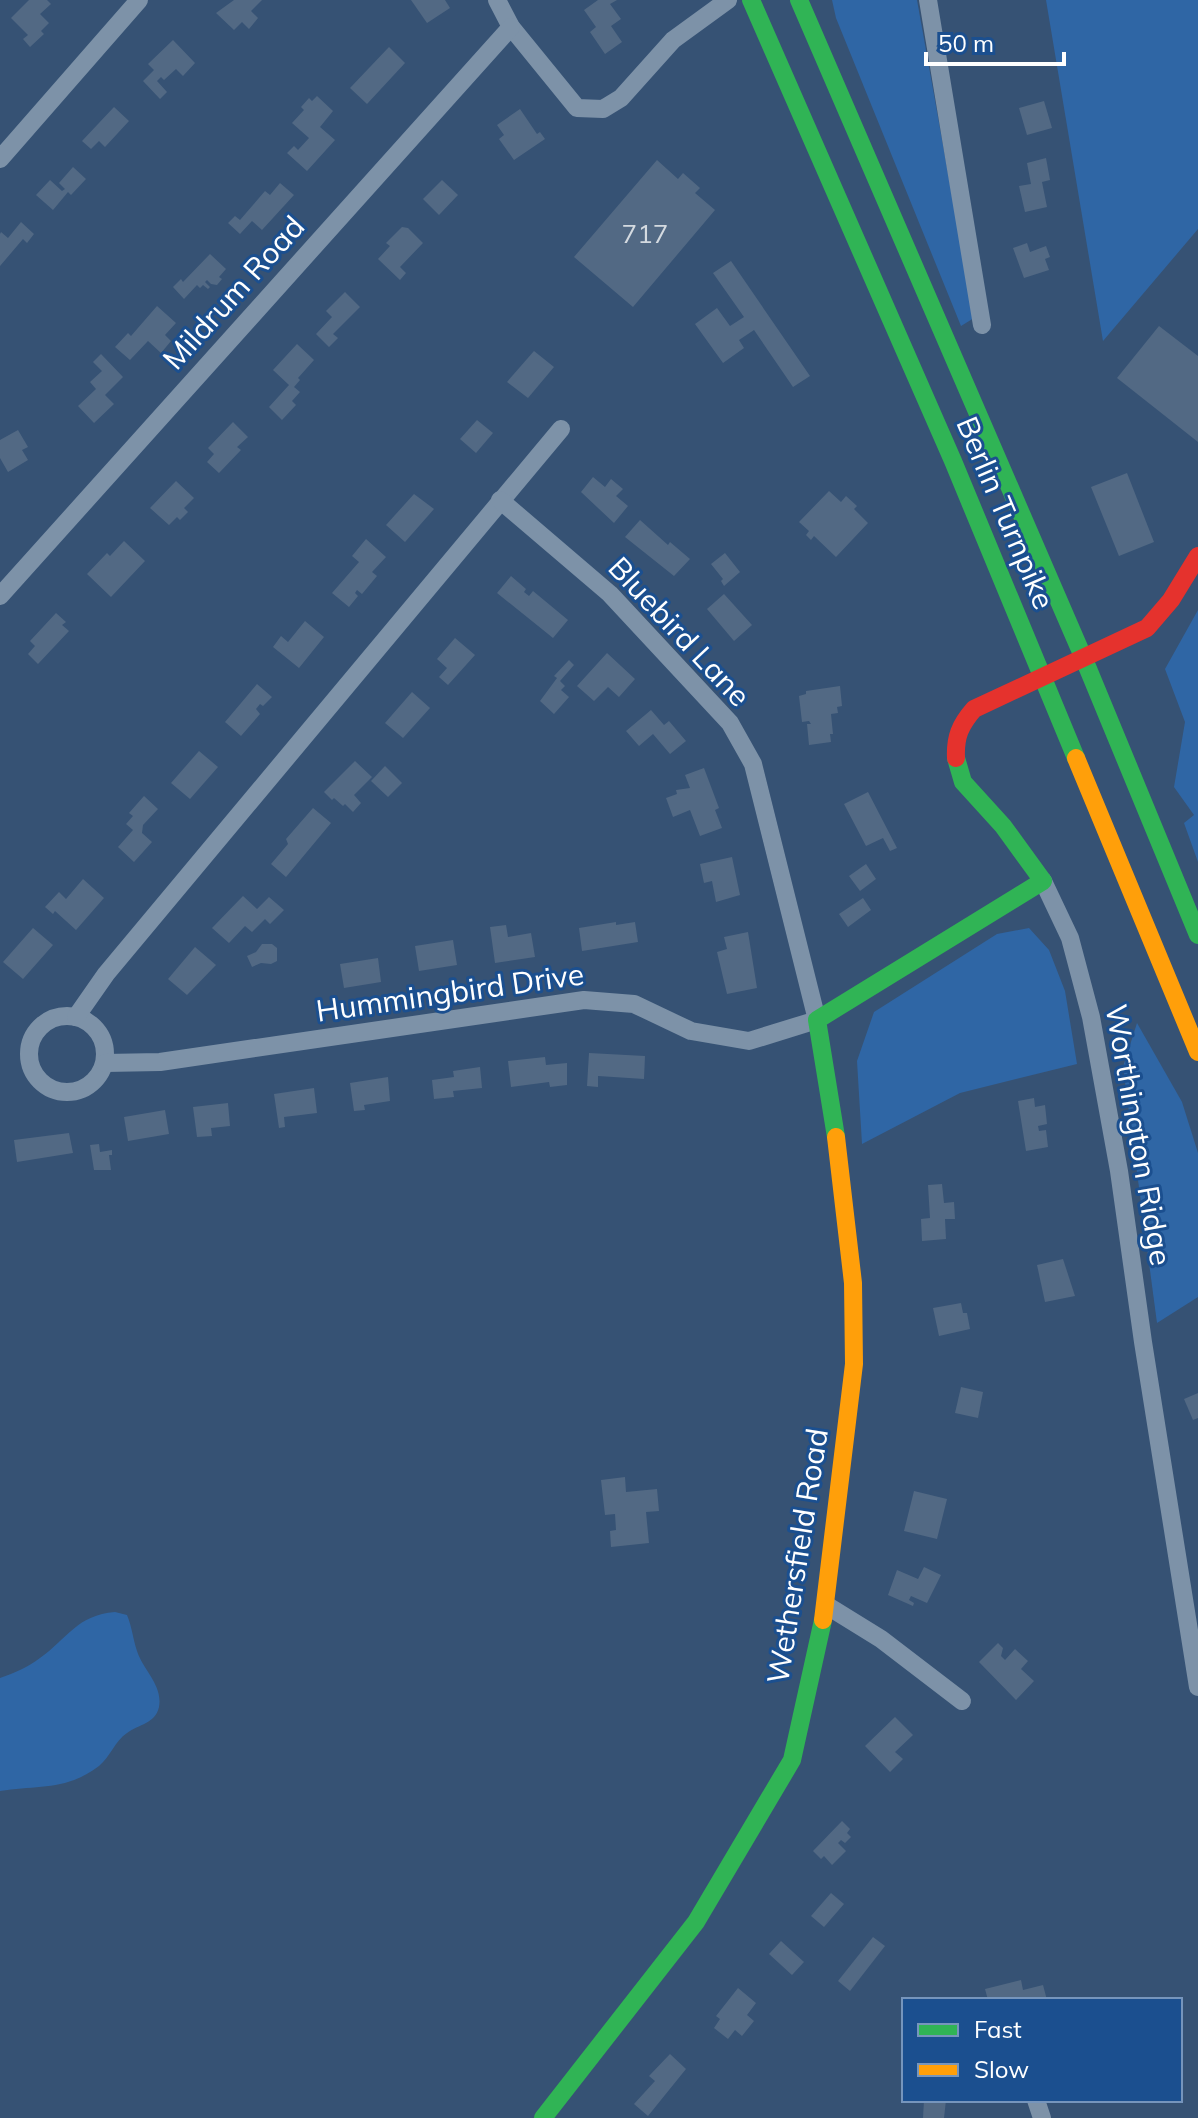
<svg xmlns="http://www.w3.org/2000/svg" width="1198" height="2118" font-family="Mulish,sans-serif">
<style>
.green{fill:#2f66a5}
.building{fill:#526984}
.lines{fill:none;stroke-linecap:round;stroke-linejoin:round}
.street{stroke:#7d92a8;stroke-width:18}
.fast{stroke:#30b455;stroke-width:18}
.slow{stroke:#ff9f0a;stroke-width:18}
.jam{stroke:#e5322d;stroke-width:18}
.labels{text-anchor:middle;stroke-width:6;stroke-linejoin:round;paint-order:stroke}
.number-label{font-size:26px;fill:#d4dae0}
.street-label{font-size:30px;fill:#fff;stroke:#1b4f8f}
</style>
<rect width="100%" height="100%" fill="#365274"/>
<g class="green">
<polygon points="832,0 917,0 974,318 961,326 836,18"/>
<polygon points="1046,0 1198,0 1198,229 1103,341"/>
<polygon points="1198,610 1198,862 1184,823 1194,815 1174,787 1185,722 1165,669"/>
<polygon points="1029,928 1049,950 1065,991 1077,1064 960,1093 862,1144 857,1061 874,1012 997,934"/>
<polygon points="1137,1023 1182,1102 1198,1153 1198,1297 1157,1323 1123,1067"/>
<path d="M115,1612L127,1615C132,1627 133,1639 137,1651C143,1670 163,1685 159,1707C155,1724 139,1724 127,1733C115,1741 110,1757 99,1766C66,1791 38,1785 0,1791V1678C15,1673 28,1667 40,1658C68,1638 77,1615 115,1612Z"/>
</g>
<g class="building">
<polygon points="29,0 47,0 51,4 40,14 49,23 41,31 44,34 30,47 23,39 28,35 11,18"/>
<polygon points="234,0 262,0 251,11 258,18 249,29 242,22 234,30 216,13"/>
<polygon points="411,0 445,0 450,8 427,23"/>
<polygon points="598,0 617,0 610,4 621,19 611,26 622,42 605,54 590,32 596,27 584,10"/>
<polygon points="173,40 195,63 183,76 176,69 164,80 161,77 157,81 167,92 160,99 143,81 154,70 148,64"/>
<polygon points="389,47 405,63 367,104 350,88"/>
<polygon points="317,96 333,111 320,127 335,140 307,171 287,153 294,146 298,150 309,138 292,123 304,110 301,107 309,98 312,101"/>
<polygon points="1044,101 1052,128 1027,135 1019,108"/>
<polygon points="114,107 129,121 105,147 99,141 91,149 82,141"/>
<polygon points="520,109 537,134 540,132 545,139 514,160 499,139 504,135 497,125"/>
<polygon points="1046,158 1050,180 1042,182 1047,207 1025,212 1019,186 1031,184 1027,163"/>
<polygon points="657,160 678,179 683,173 700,188 695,193 715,210 633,307 574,257"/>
<polygon points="73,167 86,179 71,195 68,192 53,210 36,195 50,180 62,191 65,189 59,183"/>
<polygon points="442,180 458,195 439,215 423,199"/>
<polygon points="280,183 294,195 262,230 252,221 240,234 228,223 235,216 240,220 265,191 270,195"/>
<polygon points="21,222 34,234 27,243 23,239 0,266 0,234 1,232 8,238"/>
<polygon points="402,227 408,228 423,243 400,267 406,273 400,280 378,259 390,246 386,243"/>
<polygon points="1027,243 1030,252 1046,246 1050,257 1045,259 1049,270 1024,278 1013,248"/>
<polygon points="210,254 226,269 219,277 222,279 217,285 211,284 207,280 205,282 210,287 208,289 203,285 200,288 197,285 184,299 173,287 181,279 183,282"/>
<polygon points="731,261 810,376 793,387 754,330 739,340 744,348 723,363 695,324 717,308 730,326 744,317 713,273"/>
<polygon points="345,292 360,307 333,334 338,338 329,347 316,334 332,317 326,311"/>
<polygon points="157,306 176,323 165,335 171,341 161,353 148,341 130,360 115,347 128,333 131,336"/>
<polygon points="1159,326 1198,356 1198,442 1117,378"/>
<polygon points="297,344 314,360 298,378 300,380 294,387 300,392 292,401 296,405 282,420 269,407 289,385 273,370"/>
<polygon points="534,351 554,367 528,398 507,382"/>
<polygon points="101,354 123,377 105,395 114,404 94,423 78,406 96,389 90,382 102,371 93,362"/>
<polygon points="477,420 493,433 476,453 460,439"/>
<polygon points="233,422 248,437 237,447 241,450 219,473 207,462 214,454 208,448"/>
<polygon points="18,430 28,447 22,450 28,460 8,472 0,458 0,440"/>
<polygon points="1127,473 1154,542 1119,556 1091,487"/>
<polygon points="593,477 605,487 611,479 623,489 616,496 628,506 614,523 581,492"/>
<polygon points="176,481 194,498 184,508 188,512 180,520 177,517 169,525 150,508"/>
<polygon points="829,491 841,502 846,496 857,506 854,509 868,523 836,557 814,536 811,540 806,535 809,531 799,522"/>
<polygon points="414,494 434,509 405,542 386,525"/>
<polygon points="640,520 668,545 670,542 690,559 674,576 625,537"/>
<polygon points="366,539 386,557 372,572 377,576 362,594 357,590 355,593 358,596 349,607 332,593 359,562 352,556"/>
<polygon points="124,541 145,561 111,597 87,574 107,553 110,556"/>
<polygon points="725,553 740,572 724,586 721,581 723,579 711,564"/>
<polygon points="511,576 526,589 524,592 529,596 533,591 568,620 553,638 497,593"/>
<polygon points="724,594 752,625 734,641 707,609"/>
<polygon points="56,613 66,622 62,625 69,631 38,664 28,654 35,646 30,641"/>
<polygon points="305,621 324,637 299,668 273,647 281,636 288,642"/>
<polygon points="455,638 475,655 448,685 439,677 447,668 437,659"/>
<polygon points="607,653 635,679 619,697 608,687 594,701 577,686"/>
<polygon points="569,660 574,665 560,681 565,686 561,690 569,697 554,714 540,701 557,678 554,676"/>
<polygon points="257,684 272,697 263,706 260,704 256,709 260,714 241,736 225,722"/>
<polygon points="840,686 842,706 837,707 838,713 831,714 833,734 830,734 831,742 809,745 807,724 811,724 809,721 802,722 799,696 806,694 806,691"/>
<polygon points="412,692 430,708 403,738 385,723"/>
<polygon points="651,710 664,725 669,721 686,741 670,754 653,734 639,746 626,731"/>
<polygon points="199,751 218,767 190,799 171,783"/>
<polygon points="355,761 372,777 354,795 361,803 353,812 345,804 343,806 334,798 332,800 324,792"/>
<polygon points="385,766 402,783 388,797 371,781"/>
<polygon points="704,768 719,808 715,810 722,828 700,836 690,810 673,817 666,798 677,794 676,790 690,788 685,775"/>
<polygon points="868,792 897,848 890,851 883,838 866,846 844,804"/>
<polygon points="144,796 158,809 143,825 142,833 152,842 134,862 118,847 133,830 126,824 133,816 129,813"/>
<polygon points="313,808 331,823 286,877 271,864 288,844 286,839"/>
<polygon points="732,857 740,895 716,902 712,881 704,883 700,864"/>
<polygon points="866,864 876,879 860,891 849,876"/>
<polygon points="83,879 104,898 76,930 55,911 53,914 45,907 59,892 66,899"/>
<polygon points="243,896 257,909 269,897 284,910 270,924 265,919 252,932 245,926 229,943 212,928"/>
<polygon points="863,898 871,910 848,927 839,914"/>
<polygon points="616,922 616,925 635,922 638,942 582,951 579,928"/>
<polygon points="506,925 508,937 531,933 535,957 495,963 490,927"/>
<polygon points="33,928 53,945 23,979 3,962"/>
<polygon points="748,932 757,988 727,994 717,952 727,949 724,937"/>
<polygon points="453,940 457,965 419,971 415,946"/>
<polygon points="262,944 272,944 277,948 277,961 271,964 261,963 252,967 247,956 256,952"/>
<polygon points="195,947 216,965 187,995 168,979"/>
<polygon points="378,958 381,982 344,988 340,964"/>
<polygon points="589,1053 645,1056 644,1079 598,1076 598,1087 587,1086"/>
<polygon points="545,1057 546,1065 567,1063 567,1085 550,1087 549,1082 511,1087 508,1061"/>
<polygon points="480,1067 482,1088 453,1091 454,1097 434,1099 432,1080 454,1077 453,1071"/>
<polygon points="388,1077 390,1101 364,1105 365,1110 354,1111 350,1083"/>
<polygon points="314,1088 317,1113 284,1117 285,1127 279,1128 274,1094"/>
<polygon points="1034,1098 1035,1107 1045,1105 1047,1124 1038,1126 1039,1131 1046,1130 1048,1147 1026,1151 1018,1101"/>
<polygon points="228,1103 230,1126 211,1128 212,1136 197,1137 193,1107"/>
<polygon points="165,1110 169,1134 128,1141 124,1117"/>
<polygon points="69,1133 73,1153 17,1162 14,1140"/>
<polygon points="99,1144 100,1152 112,1150 112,1155 109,1155 111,1170 94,1170 90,1145"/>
<polygon points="942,1184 944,1203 954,1202 955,1219 945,1219 946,1239 922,1241 921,1219 930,1218 928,1185"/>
<polygon points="1063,1259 1075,1296 1045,1302 1037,1265"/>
<polygon points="961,1303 963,1313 967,1313 970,1329 939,1336 933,1308"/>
<polygon points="961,1387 983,1392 978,1418 955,1413"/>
<polygon points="1198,1393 1198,1418 1193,1420 1184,1399"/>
<polygon points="625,1477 626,1492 657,1489 659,1511 646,1512 649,1543 611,1547 610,1531 616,1530 615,1514 605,1515 601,1480"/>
<polygon points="914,1491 947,1499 937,1539 904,1531"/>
<polygon points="924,1567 941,1575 927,1603 911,1596 909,1600 914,1603 913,1606 888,1595 897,1570 918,1579"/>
<polygon points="998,1643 1003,1648 1001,1656 1005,1660 1015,1649 1028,1661 1021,1669 1034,1681 1016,1700 979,1662"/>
<polygon points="895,1717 913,1735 895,1752 903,1759 890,1772 865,1746"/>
<polygon points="842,1821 850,1829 847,1833 851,1837 845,1843 841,1840 838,1843 846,1851 832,1865 824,1856 821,1859 813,1851"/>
<polygon points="831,1893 844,1904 824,1927 811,1916"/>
<polygon points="873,1937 885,1946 850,1991 838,1981"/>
<polygon points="781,1941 804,1962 792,1975 769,1954"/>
<polygon points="1021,1980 1023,1990 1043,1985 1047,2000 988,2000 985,1989"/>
<polygon points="738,1988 756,2003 747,2015 754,2021 742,2036 735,2030 728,2039 714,2028 720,2019 716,2016"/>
<polygon points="670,2054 686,2069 648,2116 634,2104 655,2081 649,2076"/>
<polygon points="924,2100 946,2100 944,2118 923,2118"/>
</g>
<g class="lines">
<g class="street">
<polyline points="497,0 511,27 577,108 603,109 621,98 673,40 728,0"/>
<polyline points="928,0 982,325"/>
<polyline points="0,159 139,0"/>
<polyline points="0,596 511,27"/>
<polyline points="1043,881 1070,938 1091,1017 1119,1171 1143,1342 1198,1687"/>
<circle cx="67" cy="1054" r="38"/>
<polyline points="76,1017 106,974 561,429"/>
<polyline points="105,1063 160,1062 584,1000 634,1004 691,1031 749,1041 817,1020 753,764 730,723 610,594 500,500"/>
<polyline points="826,1605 881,1639 962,1701"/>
<polyline points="1036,2100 1042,2118"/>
</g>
<g class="fast">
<polyline points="751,0 953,461 1076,758"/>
<polyline points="799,0 1084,659 1198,935"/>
<polyline points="836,1137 817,1020 1043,881 1003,826 963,782 956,758"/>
<polyline points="543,2118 696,1922 792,1760 823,1620"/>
</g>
<g class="slow">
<polyline points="1076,758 1198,1052"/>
<polyline points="823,1620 854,1364 853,1283 836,1137"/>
</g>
<path class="jam" d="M956,758C955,737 960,725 974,709L1147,628L1171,600L1198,556"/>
</g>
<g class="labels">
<g class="number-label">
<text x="645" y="243">717</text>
</g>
<g class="street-label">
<text transform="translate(234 293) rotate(-48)" y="10">Mildrum Road</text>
<text transform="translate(1005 513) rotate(67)" y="10">Berlin Turnpike</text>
<text transform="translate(679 632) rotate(47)" y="10">Bluebird Lane</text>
<text transform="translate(450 993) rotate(-8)" y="10">Hummingbird Drive</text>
<text transform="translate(1138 1135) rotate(80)" y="10">Worthington Ridge</text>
<text transform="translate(798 1556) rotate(-81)" y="10">Wethersfield Road</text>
</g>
</g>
<rect x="902" y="1998" width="280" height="104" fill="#1b4f8f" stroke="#7695bc" stroke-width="2"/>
<rect x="918" y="2024" width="40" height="12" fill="#30b455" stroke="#7695bc" stroke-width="2"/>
<text x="974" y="2038" font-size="24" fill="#ffffff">Fast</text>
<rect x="918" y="2064" width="40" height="12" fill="#ff9f0a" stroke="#7695bc" stroke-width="2"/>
<text x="974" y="2078" font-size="24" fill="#ffffff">Slow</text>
<path d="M926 52v12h138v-12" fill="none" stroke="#ffffff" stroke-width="4"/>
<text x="938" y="52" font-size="24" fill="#ffffff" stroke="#1b4f8f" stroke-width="6" paint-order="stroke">50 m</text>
</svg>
